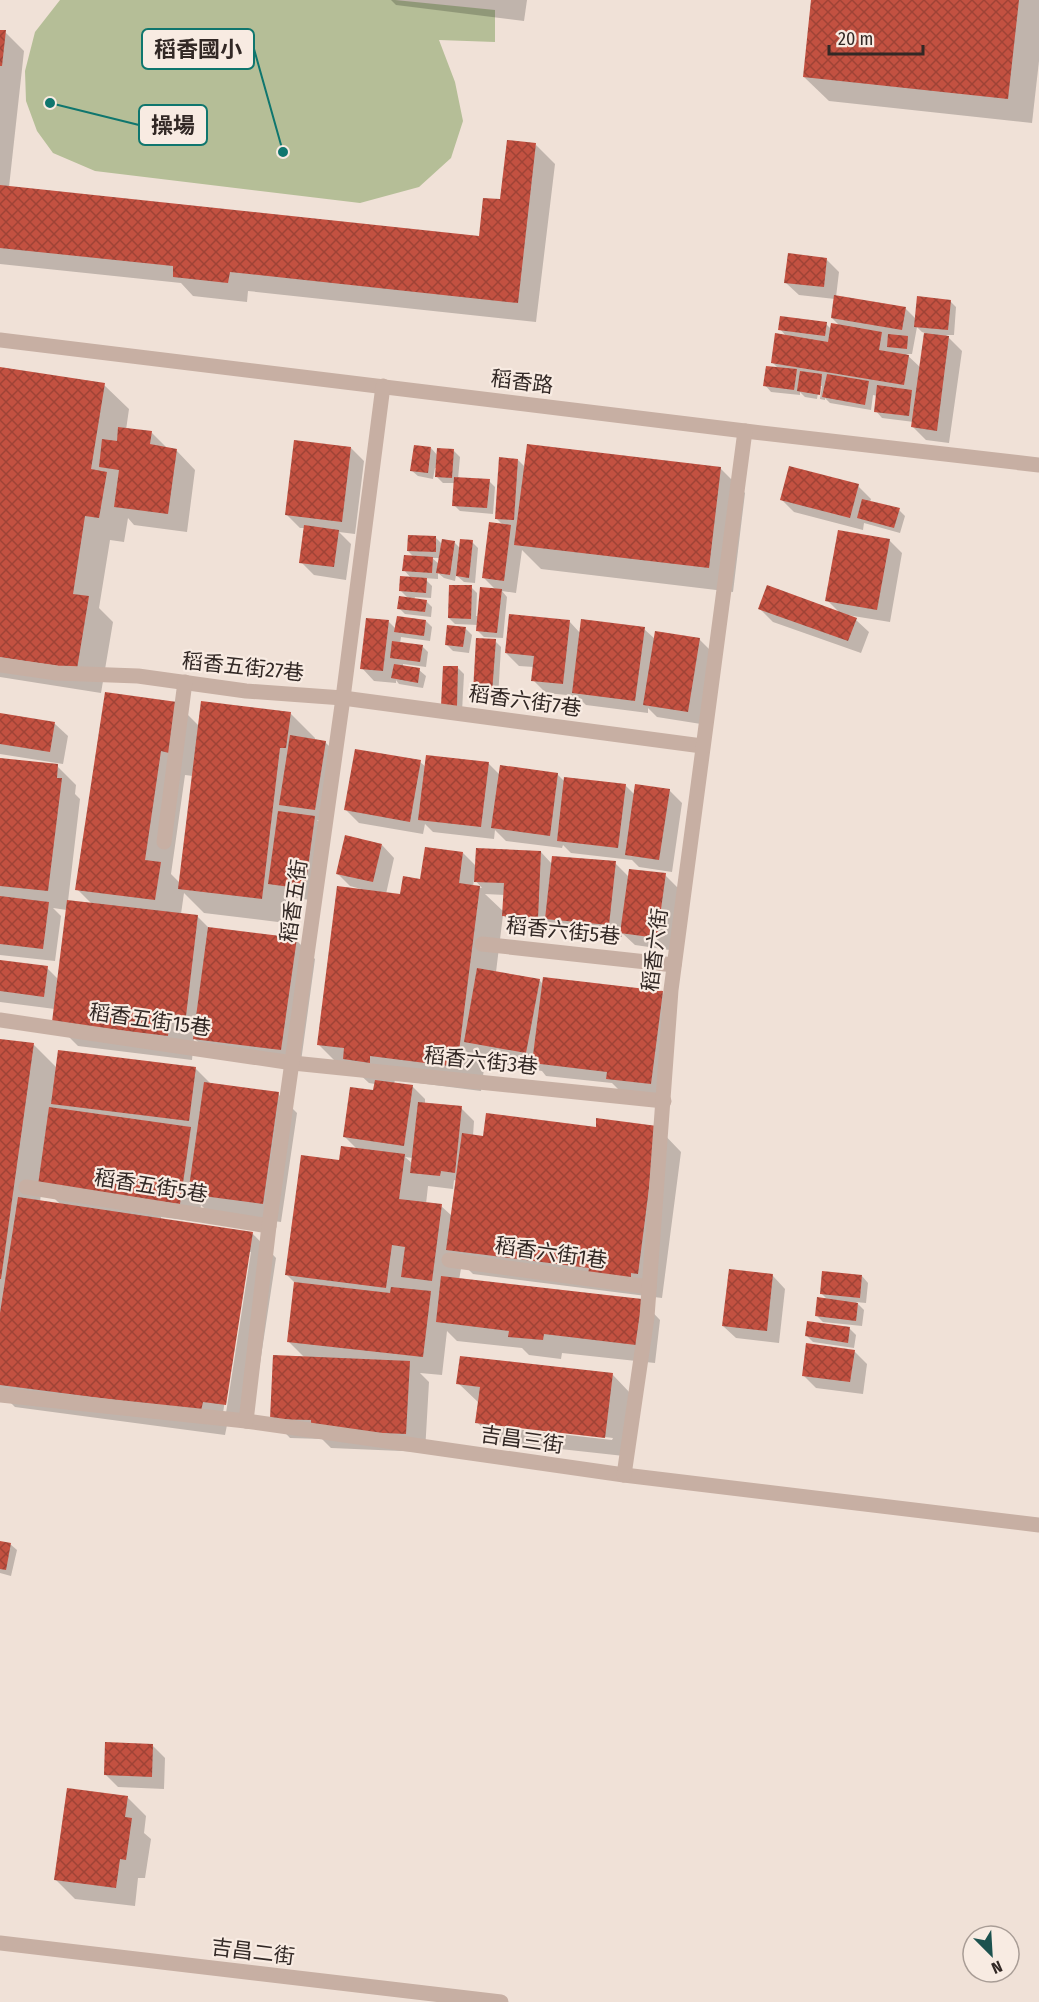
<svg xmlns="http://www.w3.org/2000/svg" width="1039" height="2002" font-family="'Fira Sans Condensed','Noto Sans TC',sans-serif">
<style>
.grass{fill:#b5be97}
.shadow{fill:#0003;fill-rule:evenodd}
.building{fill:url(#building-cross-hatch)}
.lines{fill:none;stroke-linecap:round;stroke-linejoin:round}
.minor{stroke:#c7afa3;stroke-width:15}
.labels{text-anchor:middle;stroke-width:4.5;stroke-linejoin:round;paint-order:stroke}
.street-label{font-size:21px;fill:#322825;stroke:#f8ebe2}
.leader{fill:none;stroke:#0f766e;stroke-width:2}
.callout-dot{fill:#0f766e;stroke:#f8ebe2;stroke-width:2}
.callout{fill:#f8ebe2;stroke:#0f766e;stroke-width:2}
.callout-label{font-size:22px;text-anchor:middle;font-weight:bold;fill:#322825}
</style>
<defs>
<pattern id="building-cross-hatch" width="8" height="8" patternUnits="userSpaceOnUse" patternTransform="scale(1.5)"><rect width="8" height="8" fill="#c35141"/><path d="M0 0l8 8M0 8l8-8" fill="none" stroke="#9f4336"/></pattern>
</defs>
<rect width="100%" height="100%" fill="#f0e1d7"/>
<polygon class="grass" points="60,0 395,0 495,10 495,42 439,40 455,82 463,121 451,158 419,187 360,203 95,171 53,153 37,131 26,101 25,71 35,32"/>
<g class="shadow">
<polygon points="391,0 527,0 524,21 396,5"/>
<polygon points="813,0 1039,0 1039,61 1032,123 829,101 804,77"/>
<polygon points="0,31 5,32 24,51 9,187 480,238 536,145 555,164 536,322 248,291 247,302 193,296 181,283 0,264"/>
<path d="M826,259L839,272L836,297L905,308L916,319L950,301L956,307L954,335H946L962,351L949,443L926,440L913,427L914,422L882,418L876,411L878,396L873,395L871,410L830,403L825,398V400L820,399L822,386H819L817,399L805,397L800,392V395L771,392L765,385L779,369L772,362L787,337L780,329L826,324L831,329L841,327L832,318L835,299L799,295L786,283ZM917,327L922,332L925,333L921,368L906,354H912Z"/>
<polygon points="0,368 104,385 129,409 126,430 151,432 168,449 176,450 195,470 187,532 134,525 128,518 124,542 110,540 99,608 113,622 101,693 0,677"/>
<polygon points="351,448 364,461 355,534 339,532 351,544 346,580 314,575 301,562 305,528 300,528 287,515"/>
<polygon points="431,448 438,456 454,451 460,457 458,479 489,481 495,487 493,514 460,511 454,505 455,483 443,483 437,477 437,468 435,468 433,479 418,476 411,470"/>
<polygon points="518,460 526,468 720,468 745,493 733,592 541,569 522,550 516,593 502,591 507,597 503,638 484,637 477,630 478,625 455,624 449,618 471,587 477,593 476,616 479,616 496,590 484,578 503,525 496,518"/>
<polygon points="858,486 871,499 870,502 899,510 905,516 900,533 864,523 863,530 794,512 781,499"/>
<path d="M436,538L442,544L455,543L460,548L472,542L478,548L475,583L464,582L456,575L455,581L444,578L438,573V579L424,578L432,586L431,598L415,597L414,600L426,601L432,607L431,617L405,614L399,608L409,599L400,590L412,579L404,570L414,557L408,551ZM432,558H440L439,564Z"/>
<polygon points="889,540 902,553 890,622 847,615 856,620 869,632 861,653 773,622 760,609 841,614 827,600"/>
<polygon points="388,621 396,629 426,621 432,627 430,641 401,637 400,644 422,646 428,652 426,667 403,664 403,667 419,670 426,676 423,688 399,684 396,680 396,683 374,681 362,668"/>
<polygon points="569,621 581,634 644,629 655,639 699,639 712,652 701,724 657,717 648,708 648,713 586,705 577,696 546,693 533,680 534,667 519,666 506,653"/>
<polygon points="466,629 472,635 469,653 453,651 447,645"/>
<polygon points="495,641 501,647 498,698 480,697 474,691"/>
<polygon points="458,668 464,674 462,712 449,711"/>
<path d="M176,703L200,727L290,713L315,738V741L325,742L338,755L327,822L317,820L327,830L317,901L289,897L286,923L204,913L184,893L181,914L197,916L210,929L296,940L315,959L300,1069L213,1057L194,1038L192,1060L78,1046L54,1022L55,1009L0,1002V962L47,968L59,980L67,910L53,908L61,916L55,961L0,955V759L57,766L76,785L75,794L80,799L68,901L92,904L77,889ZM185,775L193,776L180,883L171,874Z"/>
<polygon points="0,715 55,724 68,736 63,764 0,754"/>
<polygon points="420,762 426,767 489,764 500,775 557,774 565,782 625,785 635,795 669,790 682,803 672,872 639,867 632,860 571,853 563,845 562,848 506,841 495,830 494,839 433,832 425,824 423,834 359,823 346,810"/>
<path d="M382,845L394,858L386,894L402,896L463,853L477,867L541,852L552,864L615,863L629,877L665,875L678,888L670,950L635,945L622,933V937L560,931L550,922V930L517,928L503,915L496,972L539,980L543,984L662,993L675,1006L663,1096L620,1091L612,1083L546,1076L542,1071L485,1061L481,1091L395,1080L394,1084L413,1087L425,1099V1104L461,1108L474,1121L473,1136L485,1137L597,1129L657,1127L681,1152L662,1298L473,1274L462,1263L459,1280L641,1300L660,1320L655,1363L562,1353L561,1359L529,1355L522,1348L457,1341L447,1331L442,1375L420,1373L429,1382L425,1452L331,1448L322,1439L290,1438L271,1418L305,1358L289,1342L296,1284L286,1274L340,1162L357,1149L345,1137L374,1092L375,1084L369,1083L356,1071L343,1069L318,1044L361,889L350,886L337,873ZM474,879L482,888L473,887ZM485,894L505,895L504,912ZM405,1157L413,1158V1164ZM454,1180L457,1181L452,1216L441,1206L426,1204L428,1186L453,1189Z"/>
<path d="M0,1040L34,1045L57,1068H195L211,1084L278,1094L297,1113L281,1222L208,1212L201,1205L199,1222L161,1217V1220L252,1233L276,1258L250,1429L227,1425L225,1435L15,1407L0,1392ZM42,1186L61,1205L40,1202ZM248,1252H251L226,1413H223Z"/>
<polygon points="773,1276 785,1289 779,1343 736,1338 723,1326"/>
<polygon points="862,1276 868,1283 866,1303 856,1302 864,1310 862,1326 823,1322 817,1316 828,1300 821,1293"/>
<polygon points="850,1329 856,1335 854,1348 813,1342 807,1336"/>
<polygon points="854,1351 867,1364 863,1394 816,1388 803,1375"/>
<path d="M612,1374L631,1394L624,1456L496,1442L477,1422L479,1403L458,1383ZM496,1424L613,1438L612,1440L496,1427Z"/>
<polygon points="0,1542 10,1544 17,1550 11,1576 0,1573"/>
<polygon points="152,1745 165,1758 164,1789 118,1787 105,1774"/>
<polygon points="127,1797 146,1816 144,1833 151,1839 145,1878 138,1878 135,1906 75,1899 56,1880"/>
</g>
<g class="building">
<polygon points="811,0 1019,0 1008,99 803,77"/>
<polygon points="0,30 6,30 2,66 0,66"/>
<polygon points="507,140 536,143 518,303 230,272 228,283 173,277 173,266 0,248 0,185 479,236 483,198 500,199"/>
<polygon points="788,253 827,258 824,287 784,283"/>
<polygon points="834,295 906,307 902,330 831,318"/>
<polygon points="917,296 951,300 948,330 914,327"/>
<polygon points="780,316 827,322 825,336 778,330"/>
<polygon points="831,323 882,332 879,350 909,355 904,385 771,363 775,333 828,342"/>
<polygon points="924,333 949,336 937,431 911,427"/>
<polygon points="888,334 908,336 907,349 887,347"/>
<polygon points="766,366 797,369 794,390 763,386"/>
<polygon points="0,367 105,383 91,469 107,472 99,518 85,516 73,594 89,596 77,669 0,657"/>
<polygon points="800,371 822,374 820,395 797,391"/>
<polygon points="827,374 869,381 865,405 822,397"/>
<polygon points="877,385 912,390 909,416 874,412"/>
<polygon points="118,427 152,431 150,444 177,449 168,514 114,507 119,470 99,467 102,439 117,441"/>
<polygon points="294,440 351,447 342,522 285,515"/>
<polygon points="527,444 721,467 709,568 514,545"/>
<polygon points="414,445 431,447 428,473 410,471"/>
<polygon points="437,448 454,449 452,478 435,477"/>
<polygon points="499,457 518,459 514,520 495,519"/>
<polygon points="789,466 859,484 850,518 780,500"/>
<polygon points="454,477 490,479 487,508 452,506"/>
<polygon points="862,499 900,508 894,528 857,518"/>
<polygon points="489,522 511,525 504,581 482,578"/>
<polygon points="304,525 339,530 334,567 299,563"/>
<polygon points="838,530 890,539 877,610 825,601"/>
<polygon points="408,535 436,536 436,552 407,551"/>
<polygon points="442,539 455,541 450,575 436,573"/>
<polygon points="460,539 473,540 469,578 456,576"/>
<polygon points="404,555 433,557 432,573 402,571"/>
<polygon points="400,576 427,578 426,593 399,591"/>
<polygon points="449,585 472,585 471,619 448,618"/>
<polygon points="767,585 857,618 848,641 758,609"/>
<polygon points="480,587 502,589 497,633 476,631"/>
<polygon points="399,596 427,600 425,612 397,609"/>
<polygon points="509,614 570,620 563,684 531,681 534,656 505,653"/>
<polygon points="397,616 426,620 424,636 394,632"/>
<polygon points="366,618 389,620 383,671 360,669"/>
<polygon points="581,619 645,627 635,701 572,693"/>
<polygon points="447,625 466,627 463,647 445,645"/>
<polygon points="655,631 700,638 688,712 643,705"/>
<polygon points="476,638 496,639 492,693 473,692"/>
<polygon points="392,641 423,645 420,662 390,658"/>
<polygon points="394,664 420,668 418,683 391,678"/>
<polygon points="443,666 458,666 457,706 441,706"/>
<polygon points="105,692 177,702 169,753 161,751 145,860 161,862 155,900 75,890"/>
<polygon points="201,701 291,712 286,748 280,748 262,899 178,889"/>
<polygon points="0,713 55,722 50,752 0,744"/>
<polygon points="290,735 326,741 315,810 279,805"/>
<polygon points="355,749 421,760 410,822 344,810"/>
<polygon points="426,755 489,762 481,827 418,820"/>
<polygon points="0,758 58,764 57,778 62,778 48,891 0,886"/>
<polygon points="500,765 558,773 550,836 491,828"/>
<polygon points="564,777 626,784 618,848 557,841"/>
<polygon points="635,784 670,789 659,860 625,855"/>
<polygon points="278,811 315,816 305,889 268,884"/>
<polygon points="345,835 382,844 373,882 336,874"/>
<polygon points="425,847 463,852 459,883 480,886 457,1067 370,1056 370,1063 343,1059 344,1048 317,1045 337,886 400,894 403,876 420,879"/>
<polygon points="476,848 541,851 538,918 502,916 504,883 474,882"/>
<polygon points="552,856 616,861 609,925 545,919"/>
<polygon points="629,869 666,873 657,938 620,933"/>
<polygon points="0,896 49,902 43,949 0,944"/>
<polygon points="67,900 198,915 186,1016 170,1014 168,1036 52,1022"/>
<polygon points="208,927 297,938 281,1050 193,1039"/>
<polygon points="0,960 48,966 44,997 0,991"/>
<polygon points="477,968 540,979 526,1053 464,1042"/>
<polygon points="543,977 663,991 651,1084 606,1079 607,1072 532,1063"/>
<polygon points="0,1039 34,1043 1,1279 0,1279"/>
<polygon points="58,1050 196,1067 189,1121 51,1104"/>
<polygon points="375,1080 413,1085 404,1146 343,1137 350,1087 373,1090"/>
<polygon points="204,1082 279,1092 263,1204 188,1194"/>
<polygon points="418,1102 462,1106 455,1173 441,1171 440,1176 410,1173"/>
<polygon points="49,1107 191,1127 180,1204 38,1185"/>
<polygon points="486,1113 596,1127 596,1118 657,1126 638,1274 631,1273 631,1279 588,1274 589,1268 446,1250 462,1133 483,1136"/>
<polygon points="341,1146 405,1154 399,1199 442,1204 432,1281 401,1277 405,1247 392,1245 386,1288 285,1275 301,1155 339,1160"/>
<polygon points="18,1197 253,1232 226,1405 203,1402 201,1411 0,1385 0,1313"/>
<polygon points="729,1269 773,1274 767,1331 722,1326"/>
<polygon points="822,1271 862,1275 860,1298 820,1294"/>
<polygon points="441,1276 642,1299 636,1345 544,1334 543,1340 508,1337 509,1331 436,1322"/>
<polygon points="294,1282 390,1293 391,1287 431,1291 423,1357 287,1342"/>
<polygon points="817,1297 858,1303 856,1321 815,1316"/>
<polygon points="807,1321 850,1327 848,1343 805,1336"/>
<polygon points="806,1343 855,1350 850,1382 802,1376"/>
<polygon points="273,1355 410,1361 406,1434 311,1430 311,1420 270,1419"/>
<polygon points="460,1356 613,1373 605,1438 475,1423 480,1387 456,1384"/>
<polygon points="0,1541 11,1543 6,1570 0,1569"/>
<polygon points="105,1742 153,1744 152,1777 104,1775"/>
<polygon points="67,1788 128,1796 125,1817 132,1818 126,1860 120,1859 116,1888 54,1880"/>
</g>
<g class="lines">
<g class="minor">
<polyline points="0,340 745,431 1039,465"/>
<polyline points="0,665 57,673 138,676 246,691 343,698 702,746"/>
<polyline points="164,842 185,682"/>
<polyline points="482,944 674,965"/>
<polyline points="0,1020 293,1063 664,1101"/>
<polyline points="26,1187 269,1226"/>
<polyline points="449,1260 649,1287"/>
<polyline points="0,1395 246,1421 624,1475 1039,1525"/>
<polyline points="246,1421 269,1226 343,698 383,386"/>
<polyline points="624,1475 647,1317 671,990 745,431"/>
<polyline points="0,1943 501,2002"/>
</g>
</g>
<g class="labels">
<g class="street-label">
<text transform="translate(522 382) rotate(7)" y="7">稻香路</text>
<text transform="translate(243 667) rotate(6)" y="7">稻香五街27巷</text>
<text transform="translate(525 701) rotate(8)" y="7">稻香六街7巷</text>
<text transform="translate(294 901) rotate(-82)" y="7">稻香五街</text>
<text transform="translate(563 931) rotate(6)" y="7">稻香六街5巷</text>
<text transform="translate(655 950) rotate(-83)" y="7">稻香六街</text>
<text transform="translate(150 1020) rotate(8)" y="7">稻香五街15巷</text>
<text transform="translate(481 1061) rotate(6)" y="7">稻香六街3巷</text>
<text transform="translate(151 1186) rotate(9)" y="7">稻香五街5巷</text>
<text transform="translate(551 1253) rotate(8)" y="7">稻香六街1巷</text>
<text transform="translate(522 1440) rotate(8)" y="7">吉昌三街</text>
<text transform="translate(253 1952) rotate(7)" y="7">吉昌二街</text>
</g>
</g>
<path class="leader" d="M283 152L254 49M50 103L139 125"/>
<g class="callout-dot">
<circle cx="283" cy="152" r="6"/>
<circle cx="50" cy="103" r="6"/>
</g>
<g class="callout">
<rect x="142" y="29" width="112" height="40" rx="6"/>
<rect x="139" y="105" width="68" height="40" rx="6"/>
</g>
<g class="callout-label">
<text x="198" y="57">稻香國小</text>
<text x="173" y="133">操場</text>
</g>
<g transform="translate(991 1954) rotate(156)"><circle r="28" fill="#f8ebe2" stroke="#a99d96" stroke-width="1.5"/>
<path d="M0-4.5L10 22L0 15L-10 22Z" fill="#1c524f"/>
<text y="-9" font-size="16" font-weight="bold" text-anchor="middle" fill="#322825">N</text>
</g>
<path d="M829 45v9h94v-9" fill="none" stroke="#322825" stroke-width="3"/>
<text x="838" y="45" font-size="18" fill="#322825" stroke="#f8ebe2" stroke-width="4.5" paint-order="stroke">20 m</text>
</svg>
